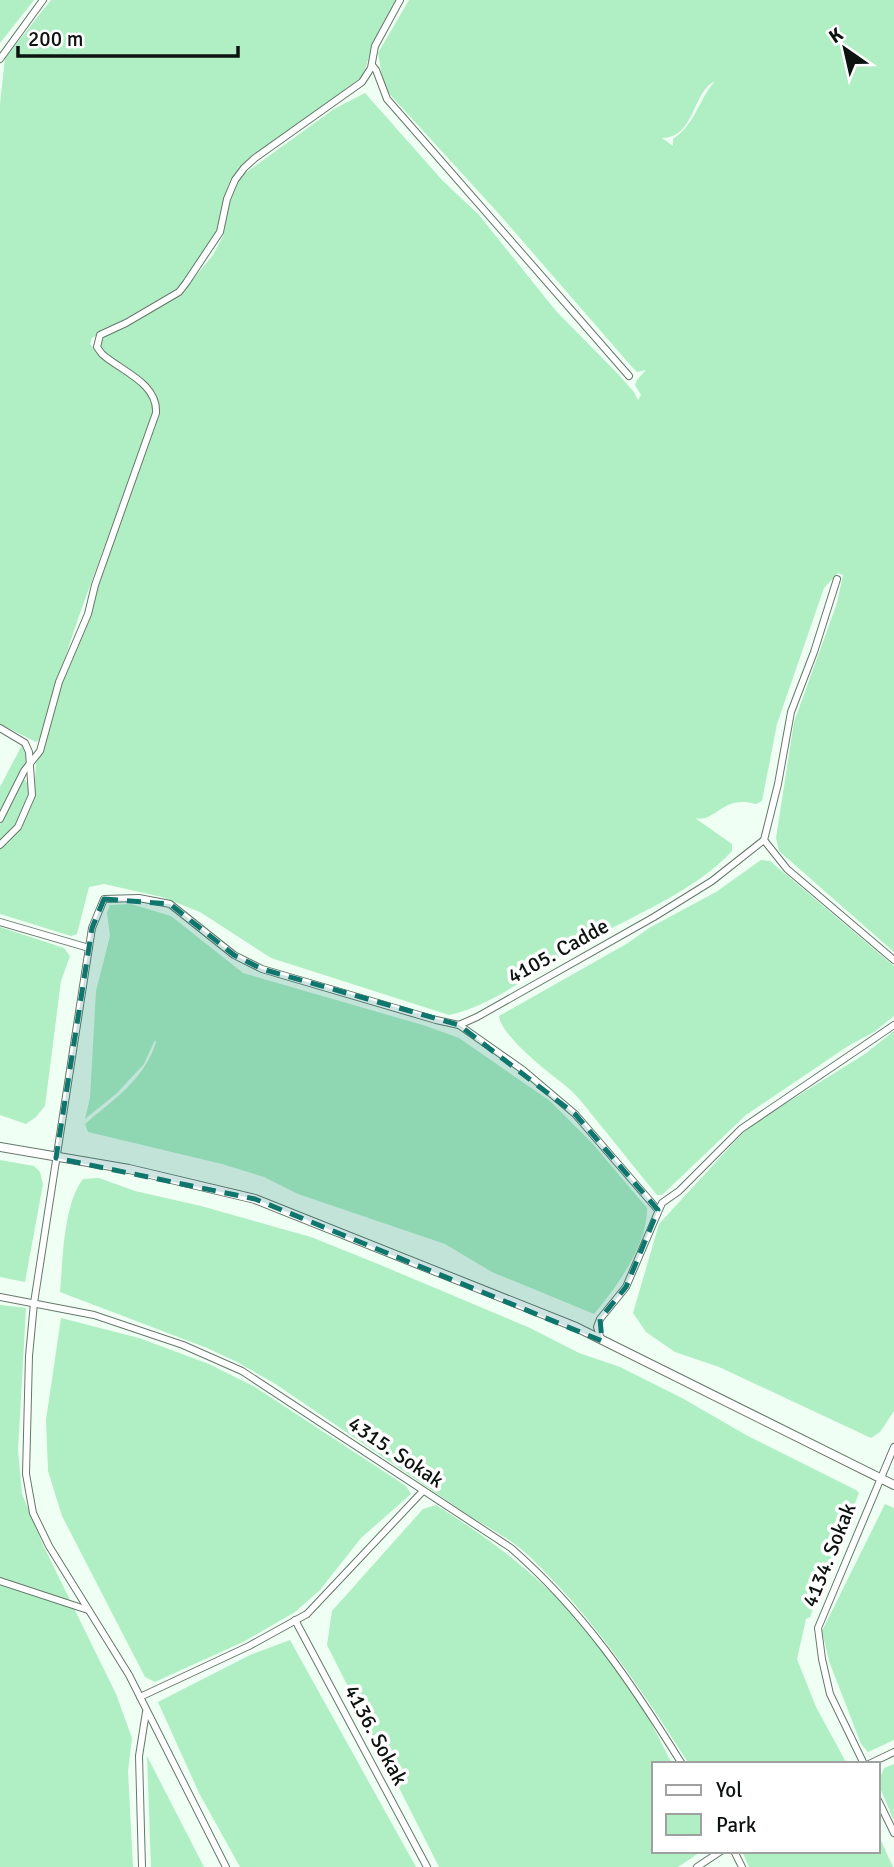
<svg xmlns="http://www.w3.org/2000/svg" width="894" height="1867" font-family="Signika,sans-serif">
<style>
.green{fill:#b0eec4;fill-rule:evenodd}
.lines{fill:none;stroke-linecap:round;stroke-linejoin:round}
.street-casing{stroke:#66776b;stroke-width:8}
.secondary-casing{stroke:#66776b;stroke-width:10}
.street{stroke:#fff;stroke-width:6}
.secondary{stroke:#fff;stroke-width:8}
.marked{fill:#0f766e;fill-opacity:0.2;stroke:#0f766e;stroke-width:5;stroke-dasharray:14 9;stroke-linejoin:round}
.labels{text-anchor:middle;stroke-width:7;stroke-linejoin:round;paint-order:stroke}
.street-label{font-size:21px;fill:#0d130f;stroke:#fff}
</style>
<rect width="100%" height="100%" fill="#effff3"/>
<g class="green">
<polygon points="0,0 34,0 0,43"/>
<path d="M51,0H397L372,47L363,76L241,166L228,186L218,231L180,287L92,338L90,344C109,369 147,379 154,410L79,616L53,693L42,738L36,742L0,724V104L5,58Z"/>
<path d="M409,0H894V952L779,851L776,838L794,722L837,603L843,575L838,573L824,588L777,724L762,801L756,804C722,794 716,823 695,818L732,844V851C693,894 618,922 567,952C529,975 494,1005 449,1015L271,958L200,912L162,897L104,884L89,887L77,934L71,936L0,914V849L8,843L26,818L34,799L36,763L44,750L57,697L68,664L93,608L105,556L158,411L157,398L152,389L104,353L99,347L104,336L179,296L213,255L223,236L228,206L238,182L244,174L334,109L365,93L442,180L479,215L556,311L617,373L634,392L638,400L641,395L635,385L637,380L646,370L637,372L632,367L500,215L384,88L378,53ZM715,81C698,101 696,123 673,139V146L662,138C695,138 692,92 715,81Z"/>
<polygon points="22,745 27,756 26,762 0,814 0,787"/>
<path d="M24,779C42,799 14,827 0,843V825Z"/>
<path d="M761,860L770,861L894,966V1016L874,1032L848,1046L746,1115L662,1195H657C638,1172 620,1149 602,1127C589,1111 577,1094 561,1082C546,1071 501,1035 499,1016L628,943L649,928L716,892Z"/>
<path d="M131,904L171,916L243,973L426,1026L459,1038L550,1101L592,1143L647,1208C648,1244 616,1288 594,1314L492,1272L445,1244L298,1194L264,1177L222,1164L88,1132L85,1124C113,1100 145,1079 156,1042L155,1040L154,1042L144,1064L117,1093L85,1119L90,1098L96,991L110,936L107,913L110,905Z"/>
<polygon points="0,927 64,948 70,956 61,981 45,1106 36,1117 26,1124 0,1115"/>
<polygon points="894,1031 894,1411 880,1432 871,1438 719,1367 675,1352 646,1332 633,1313 659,1224 738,1138 751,1125 865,1054"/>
<polygon points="0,1160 34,1166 40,1172 43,1184 25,1282 0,1277"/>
<path d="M99,1178L135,1191L201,1206L311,1237L378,1264L530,1328L579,1353L620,1367L682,1398L746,1435L856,1490L859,1493L810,1617L806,1619L797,1659L816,1707L847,1764H689C642,1690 593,1617 529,1556C512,1540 491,1529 471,1517L274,1383L237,1362L207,1348L60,1292C63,1260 63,1205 83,1179Z"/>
<polygon points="0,1305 26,1308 18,1450 22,1494 43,1545 116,1694 132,1738 128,1771 133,1867 0,1867"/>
<polygon points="61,1318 139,1338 209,1364 255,1387 406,1486 411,1494 361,1538 320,1590 295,1612 245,1641 155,1682 145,1677 62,1516 48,1471 46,1420"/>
<polygon points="885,1504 894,1508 894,1740 868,1752 861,1744 829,1661 822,1631"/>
<path d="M436,1505C519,1557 579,1609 633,1693C648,1715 660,1740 672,1764H654V1851H702L678,1867H439L327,1645L332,1611L423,1509Z"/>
<polygon points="290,1640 416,1867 240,1867 199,1793 158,1702 250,1655"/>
<polygon points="147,1756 204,1867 151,1867"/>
<polygon points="894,1764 894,1821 878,1783 884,1768"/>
<polygon points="878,1834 893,1867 749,1867 742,1851 878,1851"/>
</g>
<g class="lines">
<defs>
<g id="street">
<polyline points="0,59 43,0"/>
<polyline points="372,65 376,70 387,99 629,376"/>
<polyline points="0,728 25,743 29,752 32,795 18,827 0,845"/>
<path d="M0,819L24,771L40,751L59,682L88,614L95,585L156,413C158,383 121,371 102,354L97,347L100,335L126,323L179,292L186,283L220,232L227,199L235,180L244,168L255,158L362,82L371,68L375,46L400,0"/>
<polyline points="764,840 787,869 894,960"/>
<polyline points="0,922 89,948"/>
<polyline points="459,1025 523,1070 575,1114 658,1210"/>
<path d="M0,1297L94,1315L183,1345L242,1371L511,1548C584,1612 631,1682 682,1764"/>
<polyline points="601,1339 597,1327 600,1319 626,1287 662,1203 679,1191 741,1129 894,1025"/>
<polyline points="0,1581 88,1610"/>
<polyline points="295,1620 427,1867"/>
<polyline points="140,1697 249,1646 307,1614 423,1491"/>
<polyline points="864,1764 830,1694 822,1659 818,1628 894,1447"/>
<polyline points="869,1764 894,1752"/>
<polyline points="878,1800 894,1833"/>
<polyline points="734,1851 742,1867"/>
<polyline points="142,1867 139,1756 146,1712"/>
<polyline points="226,1867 129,1675 49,1546 33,1513 26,1474 29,1356 34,1303 92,928 104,899 139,898 170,904 234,955 262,969 436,1020 459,1025 477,1017 654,917 712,881 764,840 778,784 791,712 814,652 837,579"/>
<polyline points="697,1867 721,1851"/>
</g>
<polyline id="secondary" points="0,1147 129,1169 255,1199 576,1327 894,1485"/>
</defs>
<use href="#street" class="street-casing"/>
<use href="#secondary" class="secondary-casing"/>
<use href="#street" class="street"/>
<use href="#secondary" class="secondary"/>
</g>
<path class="marked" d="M104,899L170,904L234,955L262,969L459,1025L575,1114L658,1210L626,1287L600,1319L602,1341L255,1199L56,1158L92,928Z"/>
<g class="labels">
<g class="street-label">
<text transform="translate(558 951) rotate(-29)" y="7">4105. Cadde</text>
<text transform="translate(396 1452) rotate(34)" y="7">4315. Sokak</text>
<text transform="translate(829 1555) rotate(-68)" y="7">4134. Sokak</text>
<text transform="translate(376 1735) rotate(62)" y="7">4136. Sokak</text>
</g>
</g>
<rect x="652" y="1762" width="228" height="91" fill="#ffffff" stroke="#9ea19f" stroke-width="2"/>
<rect x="666" y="1785" width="35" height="10" fill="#ffffff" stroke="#9ea19f" stroke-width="2"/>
<text x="716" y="1797" font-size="21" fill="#0d130f">Yol</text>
<rect x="666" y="1814" width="35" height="21" fill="#b0eec4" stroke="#9ea19f" stroke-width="2"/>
<text x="716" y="1832" font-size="21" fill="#0d130f">Park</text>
<g transform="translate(845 49) rotate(326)" stroke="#ffffff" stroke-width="5" paint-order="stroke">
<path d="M0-5L12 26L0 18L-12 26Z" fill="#0d130f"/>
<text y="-10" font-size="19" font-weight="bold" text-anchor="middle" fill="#0d130f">K</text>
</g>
<path d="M18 46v10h220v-10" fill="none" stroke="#0d130f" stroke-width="3.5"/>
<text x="28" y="46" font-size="21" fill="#0d130f" stroke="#ffffff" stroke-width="5" paint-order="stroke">200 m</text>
</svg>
